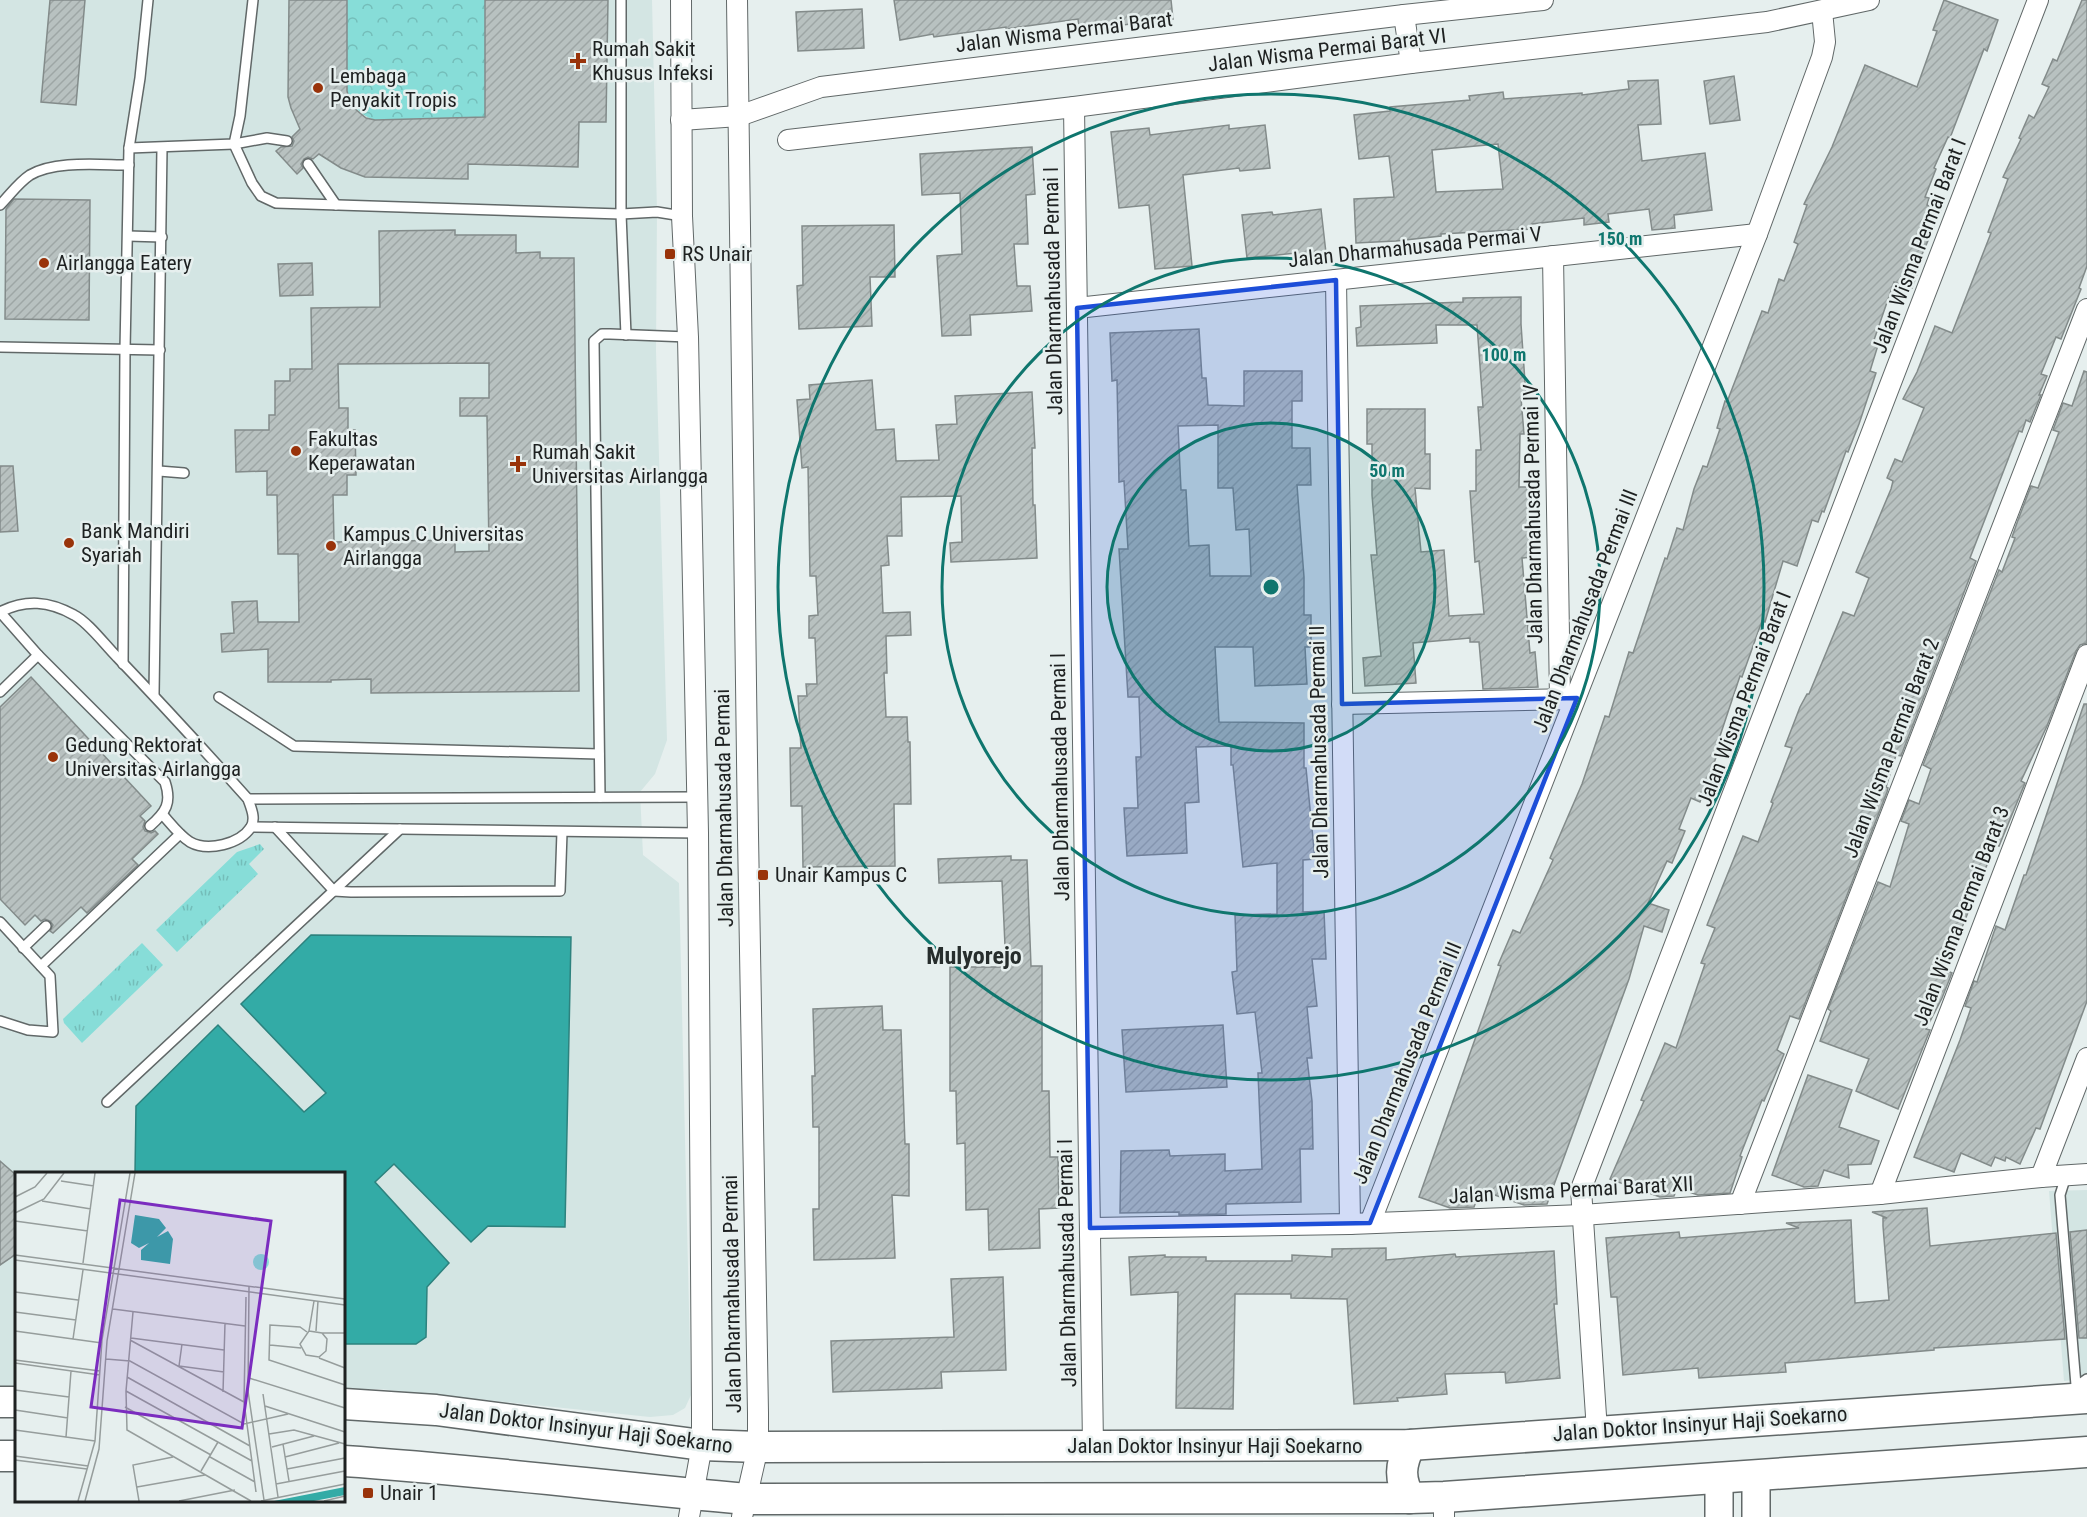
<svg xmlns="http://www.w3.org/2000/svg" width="2087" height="1517" font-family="'Roboto Condensed',sans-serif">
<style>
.built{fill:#d3e5e3}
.grass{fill:url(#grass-tufts)}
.park{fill:url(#park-crowns)}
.water{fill:#33aba6;stroke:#2d827e;stroke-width:1.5}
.building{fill:url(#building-hatch);stroke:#838b8a;stroke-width:1.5;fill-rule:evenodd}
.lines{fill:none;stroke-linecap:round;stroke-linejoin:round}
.service-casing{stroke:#616868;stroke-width:12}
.minor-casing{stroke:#616868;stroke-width:22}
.secondary-casing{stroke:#616868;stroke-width:30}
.primary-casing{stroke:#616868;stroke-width:33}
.service{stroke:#fff;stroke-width:9}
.minor{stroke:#fff;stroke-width:20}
.secondary{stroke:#fff;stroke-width:27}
.primary{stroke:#fff;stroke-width:30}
.marked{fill:#1d4ed8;fill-opacity:0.2;stroke:#1d4ed8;stroke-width:4.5;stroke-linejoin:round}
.ring{fill:none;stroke:#0f766e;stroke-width:3}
.poi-dot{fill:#99330a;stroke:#e6efee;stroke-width:2}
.labels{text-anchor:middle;stroke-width:5;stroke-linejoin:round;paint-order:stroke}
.street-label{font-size:21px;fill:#1e2121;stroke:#e6efee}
.poi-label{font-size:21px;fill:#1e2121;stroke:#e6efee;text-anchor:start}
.quarter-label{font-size:24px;font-weight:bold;fill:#262d2c;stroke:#e6efee}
.inset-road{fill:none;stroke:#969d9c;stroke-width:1.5}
.view{fill:#7b2cbf;fill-opacity:0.15;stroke:#7b2cbf;stroke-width:3}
.inset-edge{fill:none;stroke:#1e2121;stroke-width:3}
.centre{fill:#0f766e;stroke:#e6efee;stroke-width:3}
.ring-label{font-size:18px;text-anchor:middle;font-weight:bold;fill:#0f766e;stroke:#e6efee;stroke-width:5;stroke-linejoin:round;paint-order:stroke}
</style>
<defs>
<pattern id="grass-tufts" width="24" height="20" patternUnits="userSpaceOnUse" patternTransform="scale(1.5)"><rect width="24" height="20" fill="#87ddd8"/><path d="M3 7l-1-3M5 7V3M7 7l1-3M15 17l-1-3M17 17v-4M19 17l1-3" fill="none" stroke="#74bdb9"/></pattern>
<pattern id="park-crowns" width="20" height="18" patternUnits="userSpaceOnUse" patternTransform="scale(1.5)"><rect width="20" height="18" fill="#87ddd8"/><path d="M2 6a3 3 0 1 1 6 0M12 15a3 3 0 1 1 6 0" fill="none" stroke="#74bdb9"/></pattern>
<pattern id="building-hatch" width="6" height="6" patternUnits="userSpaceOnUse" patternTransform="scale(1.5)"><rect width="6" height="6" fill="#b8c1c0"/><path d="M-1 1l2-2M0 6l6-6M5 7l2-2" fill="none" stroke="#9ea6a5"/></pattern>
</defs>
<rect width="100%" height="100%" fill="#e6efee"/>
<g class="built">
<polygon points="0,0 652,0 657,212 656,351 667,740 655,774 640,792 643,855 679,883 691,1395 685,1408 673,1415 650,1417 380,1389 344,1389 344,1174 16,1174 16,1386 0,1386"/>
<polygon points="2087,1190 2087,1379 2064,1381 2049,1191"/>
</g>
<g class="grass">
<polygon points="260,844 264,849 249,864 258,874 177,952 156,930 237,852"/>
<polygon points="142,943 163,965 82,1043 64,1023 63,1019"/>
</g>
<path class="park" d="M347,0H485V117L375,120C361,116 351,105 347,91Z"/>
<polygon class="water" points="311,935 571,937 565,1227 488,1226 471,1242 394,1164 375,1182 449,1263 427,1287 426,1337 416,1344 344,1344 344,1174 135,1173 136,1106 218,1025 304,1112 326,1093 241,1004"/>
<g class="building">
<polygon points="50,0 85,0 76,105 41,102"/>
<polygon points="289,0 347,0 347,91 349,99 354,108 366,118 375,120 485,117 485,0 608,0 606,122 579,122 578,167 468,164 468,179 365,177 341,168 319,154 313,159 308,157 304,159 301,164 303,168 297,174 276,151 281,147 292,146 294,141 292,137 300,129 291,108 288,97"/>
<polygon points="894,0 1171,0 1173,19 1123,25 1122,21 1079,27 1078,19 1006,29 1006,27 934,37 933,34 900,40"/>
<polygon points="1944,0 1998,20 1987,51 1984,49 1950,138 1948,137 1934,168 1936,169 1925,197 1929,198 1927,205 1941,211 1920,259 1922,260 1912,288 1894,282 1874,340 1879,342 1870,371 1876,373 1859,424 1848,452 1846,451 1824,512 1822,511 1818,522 1812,520 1797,566 1783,561 1765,622 1762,621 1742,677 1740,676 1720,736 1723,738 1700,802 1691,798 1679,829 1685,831 1672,863 1667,861 1648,903 1669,910 1662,932 1644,926 1629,979 1547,1204 1524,1205 1480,1190 1474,1207 1450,1208 1419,1197 1501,966 1498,965 1513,930 1520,933 1553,860 1550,858 1582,784 1605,716 1609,717 1629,652 1633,653 1665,558 1667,559 1677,528 1683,530 1694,489 1703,466 1707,467 1720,429 1717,428 1725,401 1727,402 1762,311 1768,313 1779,279 1784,281 1798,244 1794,242 1807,205 1804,204 1832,147 1865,65 1917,87 1937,31 1933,30"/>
<polygon points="2082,0 2087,0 2087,266 2079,288 2081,289 2061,339 2056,337 2041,374 2047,376 2039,395 2041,395 2030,422 2026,420 2022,432 2019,431 1970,558 1976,561 1901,756 1896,755 1886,787 1888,788 1887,792 1799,1019 1790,1016 1777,1050 1784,1054 1764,1101 1762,1100 1740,1156 1742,1157 1730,1193 1698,1195 1677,1188 1674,1196 1660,1197 1610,1179 1644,1101 1641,1100 1665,1043 1676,1048 1705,964 1701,963 1715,928 1707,925 1743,836 1758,842 1773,803 1771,802 1792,748 1785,746 1800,707 1807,694 1809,694 1843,612 1854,616 1869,578 1856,572 1891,489 1893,481 1887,478 1895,459 1902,462 1924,408 1903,399 1917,372 1935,326 1952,333 1991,233 1988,232 2008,179 2003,177 2021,139 2019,138 2029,115 2034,118 2049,87 2042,84 2053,59 2057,61"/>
<polygon points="862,9 864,48 798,51 796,12"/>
<polygon points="1734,76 1740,120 1710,124 1704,81"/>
<path d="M1658,80L1661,124L1638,125L1642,161L1705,153L1712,210L1674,215L1675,228L1652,230L1649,209L1608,214L1609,222L1584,225V218L1532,224V229L1441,234V236L1396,241L1356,243L1354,199L1394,197L1389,156L1359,159L1354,115L1390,111V107L1470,100L1469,96L1503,92L1504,99L1582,93V95L1629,89L1628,81ZM1498,144L1503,189L1436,192L1432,150Z"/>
<polygon points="1229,125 1229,129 1265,125 1270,168 1240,171 1239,168 1183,175 1192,266 1155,269 1149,205 1119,208 1111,132 1149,128 1150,135"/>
<polygon points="1032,147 1035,194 1026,195 1028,244 1014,244 1017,286 1030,286 1032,311 970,315 971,335 942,336 937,256 962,254 960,193 922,195 920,154"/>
<polygon points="14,199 90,200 89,320 5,319 6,209"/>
<polygon points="1321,209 1326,253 1296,256 1296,253 1247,258 1242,215 1272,212 1273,215"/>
<polygon points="894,225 895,277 870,277 872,326 799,329 797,286 803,285 802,226"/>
<path d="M455,230V235H516V253L540,252V258H574L579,691L371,693V679L331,680V682H268V649L222,652L221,634L234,633L232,602L257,601L258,622H299L298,554H278L277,495H267V471L236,472L235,430H269V415H275V381H290V369H312L311,308L380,307L379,231ZM489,363V398H460V416H487L489,551L455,552V540L334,542L333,495H347V475H356L355,430H348V408H339L338,364Z"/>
<polygon points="312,263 313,295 280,296 278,264"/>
<polygon points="1521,297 1521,324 1526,397 1521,398 1524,434 1520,434 1519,487 1529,487 1536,557 1522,558 1530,653 1535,652 1538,687 1483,689 1479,642 1470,642 1470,638 1413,643 1416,683 1365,686 1363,658 1381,656 1371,555 1377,555 1372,495 1372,444 1367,444 1367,409 1425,409 1425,454 1430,454 1430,489 1415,488 1421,552 1444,550 1449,616 1484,614 1479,561 1475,562 1470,491 1476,491 1476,450 1481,450 1478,407 1483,407 1477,325 1436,325 1437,343 1357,346 1356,328 1361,327 1360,306 1463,302 1463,298"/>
<path d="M1199,329L1202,378H1206L1208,405L1244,406V371H1302V401H1292V448H1310L1311,485H1297L1304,577V615H1311V647H1305L1307,684L1255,686L1253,647H1215L1219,722L1304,723V768H1306L1315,859L1303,860V912L1324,911L1326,959H1312L1317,1006L1307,1007L1312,1058H1307L1312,1101L1313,1149H1300L1301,1202L1226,1204V1214L1179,1215V1212L1120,1213L1121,1151L1169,1150L1170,1156L1225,1154V1171L1262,1169L1258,1073H1262L1255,1012L1237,1014L1232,972L1237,971L1235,915L1277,914V863L1243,867L1233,765H1231V746L1196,747L1199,802L1185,803L1187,853L1127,856L1124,808H1138L1136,757H1141L1139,697H1128L1119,549H1128L1124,481L1119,482L1117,380L1112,381L1110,333ZM1218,425V488H1233L1236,530L1249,529L1251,576H1210L1209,545L1189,546L1186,490H1181L1178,426Z"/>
<polygon points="2084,371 2087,372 2087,643 2080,645 2076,651 2047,726 2021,781 2025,783 1999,846 1995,845 1945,970 1952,973 1942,998 1926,1029 1930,1030 1898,1109 1856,1091 1869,1059 1820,1041 1831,1011 1828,1009 1878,882 1890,887 1909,824 1901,821 1909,800 1919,804 1931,769 1923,765 1999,570 2002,572 2015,538 2012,537 2018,520 2031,486 2038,488 2059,432 2053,430 2063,403 2072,406"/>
<polygon points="872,380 876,430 894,429 896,461 939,460 936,425 957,424 955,396 1032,392 1035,448 1032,448 1033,505 1035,505 1037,558 951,562 950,543 962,542 961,496 901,497 902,536 887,536 889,565 881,566 883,613 910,612 911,635 886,636 887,673 884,673 886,717 907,717 908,742 910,742 911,804 894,804 895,866 803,867 802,806 791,806 790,748 801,748 798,696 807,696 806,684 817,684 815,638 809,638 809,616 818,615 816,576 810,576 808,467 802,468 797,400 810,399 809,385"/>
<polygon points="0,466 13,466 18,531 0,532"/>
<polygon points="31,677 151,806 140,816 145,821 143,827 145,831 151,833 155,831 158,834 132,859 138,865 87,913 81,907 53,933 50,931 53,925 50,921 45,919 41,921 35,915 25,925 0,899 0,707"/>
<polygon points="2084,704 2087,704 2087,1001 2040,1129 2036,1128 2020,1164 2006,1157 2005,1161 1995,1157 1991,1166 1961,1153 1954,1172 1914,1157 1960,1040 1971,1008 1965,1006 1974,981 1977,982 1996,926 2005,930 2024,875 2026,875"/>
<polygon points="1011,856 1011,860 1027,860 1031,966 1042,966 1042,1091 1049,1091 1050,1157 1058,1157 1059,1208 1039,1209 1040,1248 989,1250 988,1209 966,1210 965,1143 957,1144 956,1091 950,1091 950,967 1006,967 1002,881 939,883 938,859"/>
<polygon points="882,1006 883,1030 901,1030 905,1144 909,1144 909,1196 892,1195 895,1258 814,1260 813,1209 819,1209 819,1127 813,1127 812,1076 815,1076 813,1009"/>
<polygon points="1223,1025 1227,1087 1126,1092 1122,1030"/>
<polygon points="1808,1075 1852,1090 1839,1127 1879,1141 1871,1164 1848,1165 1849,1178 1824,1170 1818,1186 1804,1187 1772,1175"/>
<polygon points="0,1161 16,1175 16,1254 0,1265"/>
<polygon points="1927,1208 1930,1246 2056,1233 2065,1339 1934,1348 1934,1350 1785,1363 1786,1372 1699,1378 1698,1368 1623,1375 1617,1297 1611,1297 1606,1238 1679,1232 1680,1238 1799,1228 1786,1223 1851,1220 1855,1303 1889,1300 1883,1226 1883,1218 1887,1218 1872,1212"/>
<polygon points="2087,1230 2087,1338 2079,1338 2070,1232"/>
<polygon points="1386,1248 1386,1260 1455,1254 1456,1257 1554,1251 1557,1304 1554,1304 1560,1378 1506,1383 1505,1372 1445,1374 1447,1394 1397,1398 1398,1401 1354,1404 1347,1299 1291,1298 1291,1294 1235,1294 1233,1409 1176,1408 1178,1292 1131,1295 1129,1257 1165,1255 1165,1257 1206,1257 1206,1261 1292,1261 1292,1255 1332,1257 1332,1249"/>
<polygon points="1003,1277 1006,1370 941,1372 942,1388 833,1392 831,1341 954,1337 951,1279"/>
</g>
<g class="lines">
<defs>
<g id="service">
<polyline points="253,0 240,116 234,144 252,183 261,196 276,203 621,214 657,212 682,216"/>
<polyline points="621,0 621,214 626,335"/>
<polyline points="129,148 234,144 267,138 287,141"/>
<polyline points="308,164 336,205"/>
<path d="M0,205C10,195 18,183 30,175C55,160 100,165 129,165"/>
<polyline points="128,236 162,237"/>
<polyline points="0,347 160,350"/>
<polyline points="159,471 184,473"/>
<path d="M0,612C26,599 49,601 74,615C88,622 105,645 117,657C161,703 205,751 248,799C251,808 256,818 251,827C240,844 208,852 190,842C179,835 171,824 163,815"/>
<polyline points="0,612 38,655"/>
<polyline points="123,664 125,350 129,148 140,78 148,0"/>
<path d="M0,692L38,655L165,782C172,803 166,812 150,826"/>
<polyline points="154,694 162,148"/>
<polyline points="219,697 294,746 599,754"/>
<polyline points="600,797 594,341 602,334 610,334 688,337"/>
<polyline points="248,799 697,797"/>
<polyline points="251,827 698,833"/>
<polyline points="275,827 334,891 351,892 560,891 562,832"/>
<polyline points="0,922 50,976 53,1032 28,1030 0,1021"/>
<polyline points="23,948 46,926"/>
<polyline points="41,966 180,834"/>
<polyline points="107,1102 400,829"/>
<polyline points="2066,1176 2060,1195 2076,1385"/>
<polyline points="2073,1389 2087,1379"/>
</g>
<g id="minor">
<polyline points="681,0 682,216 688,337 698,833 702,1412 702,1445 689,1517"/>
<polyline points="737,0 748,835 758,1413 758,1447 742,1517"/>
<polyline points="1404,15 1411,63"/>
<polyline points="1074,107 1093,1446"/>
<polyline points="681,120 739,116 821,87 1404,15 1543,0"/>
<polyline points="788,140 1074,107 1411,63 1767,22 1869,0"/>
<polyline points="1553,256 1560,699"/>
<polyline points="1336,280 1350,1224"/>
<polyline points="1077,308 1757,234"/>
<polyline points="1342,704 1573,699"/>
<polyline points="2041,1177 2087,1058"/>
<polyline points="1880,1194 2087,655"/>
<polyline points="1740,1204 2087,309"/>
<polyline points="1370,1223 1757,234 1822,57 1825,42 1822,11"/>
<polyline points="1090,1228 1350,1224 1582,1215 1880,1194 2041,1177 2087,1174"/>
<polyline points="1597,1431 1581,1189 2038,0"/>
<polyline points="1444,1497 1444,1517"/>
</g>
<g id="secondary">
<polyline points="1756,1475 1756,1517"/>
<polyline points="1719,1477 1719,1517"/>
</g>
<g id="primary">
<polyline points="0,1402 16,1402"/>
<polyline points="344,1404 436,1410 702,1445 758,1447 1410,1445 2087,1398"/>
<path d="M1410,1445C1400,1465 1399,1479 1410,1498"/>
<polyline points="0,1456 16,1456"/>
<path d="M344,1461C478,1470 612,1487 747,1499L1410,1498L1444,1497L2087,1452"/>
</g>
</defs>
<use href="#service" class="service-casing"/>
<use href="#minor" class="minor-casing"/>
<use href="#secondary" class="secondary-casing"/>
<use href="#primary" class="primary-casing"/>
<use href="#service" class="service"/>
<use href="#minor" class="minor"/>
<use href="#secondary" class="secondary"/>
<use href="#primary" class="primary"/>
</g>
<path class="marked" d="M1336,280L1342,704L1577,698L1370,1223L1090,1228L1077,308Z"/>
<circle cx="1271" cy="587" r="164" fill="#0f766e" fill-opacity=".12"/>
<g class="ring">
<circle cx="1271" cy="587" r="164"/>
<circle cx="1271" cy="587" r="329"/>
<circle cx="1271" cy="587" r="493"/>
</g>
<g class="poi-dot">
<path d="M575 52h6v6h6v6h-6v6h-6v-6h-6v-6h6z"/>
<circle cx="318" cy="88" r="6"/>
<rect x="664" y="248" width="12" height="12" rx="3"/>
<circle cx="44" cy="263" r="6"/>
<circle cx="296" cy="451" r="6"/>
<path d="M515 455h6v6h6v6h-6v6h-6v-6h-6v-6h6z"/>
<circle cx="69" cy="543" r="6"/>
<circle cx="331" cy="546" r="6"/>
<circle cx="53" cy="757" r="6"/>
<rect x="757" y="869" width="12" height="12" rx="3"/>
<rect x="362" y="1487" width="12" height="12" rx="3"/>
</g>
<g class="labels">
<g class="street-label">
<text transform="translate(1064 32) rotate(-7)" y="7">Jalan Wisma Permai Barat</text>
<text transform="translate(1327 50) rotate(-7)" y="7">Jalan Wisma Permai Barat VI</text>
<text transform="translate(1919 246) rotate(-69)" y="7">Jalan Wisma Permai Barat I</text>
<text transform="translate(1415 247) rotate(-6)" y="7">Jalan Dharmahusada Permai V</text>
<text transform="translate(1053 291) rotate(-91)" y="7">Jalan Dharmahusada Permai I</text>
<text transform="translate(1533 514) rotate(-91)" y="7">Jalan Dharmahusada Permai IV</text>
<text transform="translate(1585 611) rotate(-69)" y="7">Jalan Dharmahusada Permai III</text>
<text transform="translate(1744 699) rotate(-69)" y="7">Jalan Wisma Permai Barat I</text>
<text transform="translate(1891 748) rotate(-69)" y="7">Jalan Wisma Permai Barat 2</text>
<text transform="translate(1319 752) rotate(-91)" y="7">Jalan Dharmahusada Permai II</text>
<text transform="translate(1060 777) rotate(-91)" y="7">Jalan Dharmahusada Permai I</text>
<text transform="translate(724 808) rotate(-91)" y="7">Jalan Dharmahusada Permai</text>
<text transform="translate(1961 916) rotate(-69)" y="7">Jalan Wisma Permai Barat 3</text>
<text transform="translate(1407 1063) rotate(-68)" y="7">Jalan Dharmahusada Permai III</text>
<text transform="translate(1571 1190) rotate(-3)" y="7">Jalan Wisma Permai Barat XII</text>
<text transform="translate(1067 1263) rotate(-91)" y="7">Jalan Dharmahusada Permai I</text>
<text transform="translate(732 1294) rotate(-91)" y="7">Jalan Dharmahusada Permai</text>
<text transform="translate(1700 1424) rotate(-4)" y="7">Jalan Doktor Insinyur Haji Soekarno</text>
<text transform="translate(586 1428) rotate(7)" y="7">Jalan Doktor Insinyur Haji Soekarno</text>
<text x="1215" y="1453">Jalan Doktor Insinyur Haji Soekarno</text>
</g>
<g class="poi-label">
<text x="592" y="56">Rumah Sakit<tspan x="592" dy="24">Khusus Infeksi</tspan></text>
<text x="330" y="83">Lembaga<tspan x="330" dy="24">Penyakit Tropis</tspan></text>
<text x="682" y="261">RS Unair</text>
<text x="56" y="270">Airlangga Eatery</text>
<text x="308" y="446">Fakultas<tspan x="308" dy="24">Keperawatan</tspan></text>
<text x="532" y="459">Rumah Sakit<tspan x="532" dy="24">Universitas Airlangga</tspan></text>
<text x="81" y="538">Bank Mandiri<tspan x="81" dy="24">Syariah</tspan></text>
<text x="343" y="541">Kampus C Universitas<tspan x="343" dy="24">Airlangga</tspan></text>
<text x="65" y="752">Gedung Rektorat<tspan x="65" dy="24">Universitas Airlangga</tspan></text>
<text x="775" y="882">Unair Kampus C</text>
<text x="380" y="1500">Unair 1</text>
</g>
<g class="quarter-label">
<text x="974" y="964">Mulyorejo</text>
</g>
</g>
<g transform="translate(15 1172)">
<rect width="330" height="330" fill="#e6efee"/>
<path d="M238 90a8 8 0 1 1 16 0a8 8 0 1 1-16 0Z" fill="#87ddd8"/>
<path d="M120,43L144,47L151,56L142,65L153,59L158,67L155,92L126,88V78L134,71L124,76L116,71ZM330,315V323L299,329H259Z" fill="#33aba6"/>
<path class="inset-road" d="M46,9L79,14M0,25L20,15L32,1M27,29L76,37M0,41L29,27L49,1M0,49L73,59M0,83L330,127M0,88L330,133M68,91L80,1M234,115L233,219L249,328M0,120L63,128M231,125L229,230L241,320M98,137L230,154M0,140L61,148M118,140L111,219L112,258L236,329M0,159L87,171M294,159L307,161L312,167L311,179L304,185L291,183L285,172L294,159L299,129M301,159L303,129M292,160L285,155L255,153L254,188L330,213M307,161H330M116,166L209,178M58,167L68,98M115,168L229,230M255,173L286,176M304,186L330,196M91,187L115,189L229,252L273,242M0,188L85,199M0,191L85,203M164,194L209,200M164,194L167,172M112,205L235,274M234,206L330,236M0,218L54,225M111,219L237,289M208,220L210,151M248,222L263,325M250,234L330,260M110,235L196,283M0,238L53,246M0,258L80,269M254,262L279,258L330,272M51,265L56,199M268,272L274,309M257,275L299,264M0,284L73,294M195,285L240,310M270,285L324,271M0,288L72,297M272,297L330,286M186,299L203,270M261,312L330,299M122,315L190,303M63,329L80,269L87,168L115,1M70,329L84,277L92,169L120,1M124,329L118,293L158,285M164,329L220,318M246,329L330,312M309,329L330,324"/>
<path class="view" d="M105,28L256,49L227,256L76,235Z"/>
<rect width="330" height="330" class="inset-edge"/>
</g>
<circle cx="1271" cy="587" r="9" class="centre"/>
<g class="ring-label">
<text x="1620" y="245">150 m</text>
<text x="1504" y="361">100 m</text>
<text x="1387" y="477">50 m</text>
</g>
</svg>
